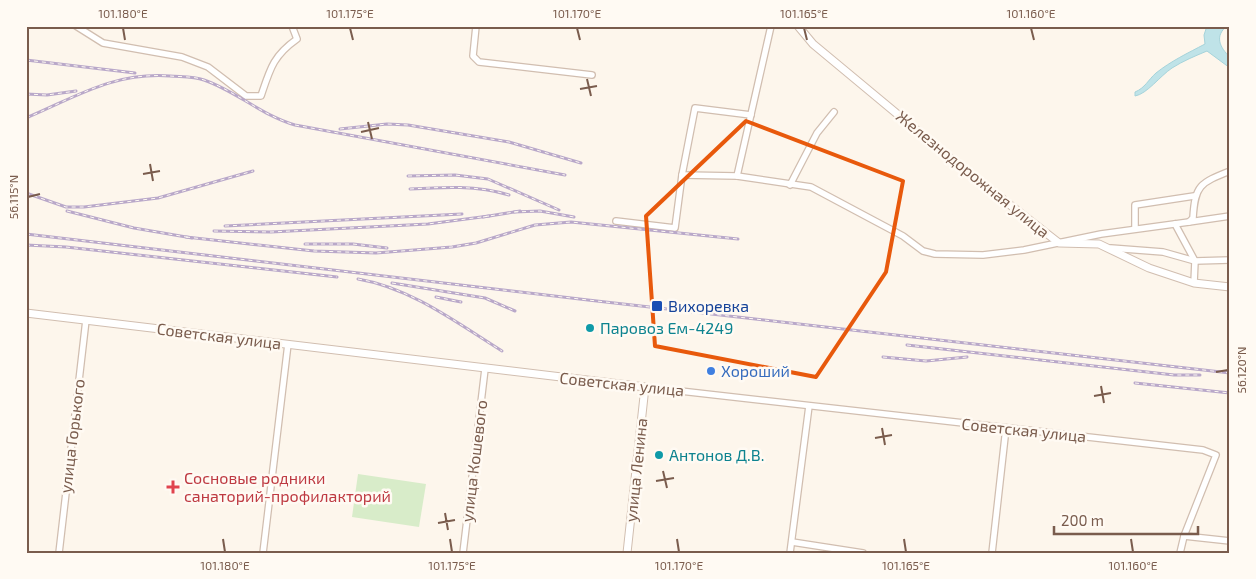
<svg xmlns="http://www.w3.org/2000/svg" width="1256" height="579" font-family="'Exo 2',sans-serif">
<style>
.green{fill:#d8ecc9}
.water{fill:#bfe3e8;stroke:#a5d3da}
.lines{fill:none;stroke-linecap:round;stroke-linejoin:round}
.minor-casing{stroke:#d1beb0;stroke-width:8}
.tertiary-casing{stroke:#d1beb0;stroke-width:9}
.minor{stroke:#fff;stroke-width:5.5}
.tertiary{stroke:#fff;stroke-width:7}
.rail-casing{stroke:#b9a8c9;stroke-width:3}
.rail{stroke:#fffaf3;stroke-width:1;stroke-dasharray:4;stroke-linecap:butt}
.marked{fill:none;stroke:#e8590c;stroke-width:4;stroke-linejoin:round}
.ticks{fill:none;stroke:#7a5c4d;stroke-width:2}
.transit-dot{fill:#1a4fb4;stroke:#fffaf3;stroke-width:2}
.culture-dot{fill:#0f9aa8;stroke:#fffaf3;stroke-width:2}
.shop-dot{fill:#3f7fe0;stroke:#fffaf3;stroke-width:2}
.health-dot{fill:#e0444e;stroke:#fffaf3;stroke-width:2}
.labels{text-anchor:middle;stroke-width:5;stroke-linejoin:round;paint-order:stroke}
.street-label{font-size:16px;fill:#7a5c4d;stroke:#fffaf3}
.transit-label{font-size:16px;fill:#164399;stroke:#fffaf3;text-anchor:start}
.culture-label{font-size:16px;fill:#0d838f;stroke:#fffaf3;text-anchor:start}
.shop-label{font-size:16px;fill:#366cbe;stroke:#fffaf3;text-anchor:start}
.health-label{font-size:16px;fill:#be3a42;stroke:#fffaf3;text-anchor:start}
.neatline{fill:none;stroke:#7a5c4d;stroke-width:2}
.ticks-label{font-size:12px;text-anchor:middle;fill:#7a5c4d}
</style>
<rect width="100%" height="100%" fill="#fdf6ec"/>
<polygon class="green" points="358,474 426,484 419,527 352,517"/>
<path class="water" d="M1207,26H1227C1214,36 1220,48 1230,57V68L1207,51C1195,56 1183,61 1172,68C1160,76 1147,94 1135,96V92C1145,88 1148,80 1156,73C1171,61 1188,53 1205,44L1204,35Z"/>
<g class="lines">
<defs>
<g id="minor">
<path d="M76,26L103,43L182,57L208,67L246,96H261C270,69 273,56 297,39L292,26"/>
<polyline points="476,26 473,56 479,62 592,75"/>
<path d="M682,175L737,176L811,187L903,236L923,251L935,254L983,255L1024,250L1101,234L1189,222L1193,218C1195,185 1200,183 1230,171"/>
<polyline points="737,176 771,26"/>
<polyline points="790,185 817,133 834,112"/>
<polyline points="616,221 675,228 682,175 695,108 751,115"/>
<polyline points="1189,222 1230,216"/>
<polyline points="1175,224 1195,261 1194,283"/>
<polyline points="1135,229 1135,205 1194,196"/>
<polyline points="1111,248 1163,252 1195,261 1230,260"/>
<polyline points="645,387 1203,450 1216,455 1184,536 1180,553"/>
<polyline points="1184,536 1230,541"/>
<polyline points="792,542 863,553"/>
<polyline points="59,553 86,320"/>
<polyline points="263,553 288,344"/>
<polyline points="463,553 485,369"/>
<polyline points="790,553 809,406"/>
<polyline points="992,553 1006,428"/>
</g>
<g id="tertiary">
<polyline points="798,26 813,44 955,162 1059,243 1099,244 1149,268 1194,283 1230,287"/>
<polyline points="26,313 645,387 627,553"/>
</g>
</defs>
<use href="#minor" class="minor-casing"/>
<use href="#tertiary" class="tertiary-casing"/>
<use href="#minor" class="minor"/>
<use href="#tertiary" class="tertiary"/>
<defs>
<g id="rail">
<polyline points="26,60 135,73"/>
<polyline points="26,94 47,95 76,91"/>
<path d="M26,118C76,97 113,72 170,76C181,77 193,76 204,80C236,91 261,115 295,125L565,175"/>
<polyline points="340,129 387,124 408,125 509,142 581,163"/>
<polyline points="408,176 455,175 488,179 559,210"/>
<path d="M410,189C443,187 477,185 509,195"/>
<polyline points="26,193 66,207 84,207 158,198 253,171"/>
<polyline points="67,211 134,228 192,238"/>
<polyline points="514,212 540,211 574,217"/>
<polyline points="483,217 520,211"/>
<polyline points="225,226 462,214"/>
<polyline points="214,231 271,232 428,224 489,216"/>
<polyline points="26,234 588,300 1230,373"/>
<polyline points="186,237 314,251 376,253 452,247 476,243 535,225 571,222 738,239"/>
<polyline points="305,244 353,244 387,248"/>
<polyline points="26,245 66,247 337,277"/>
<path d="M358,279C411,288 457,323 502,351"/>
<polyline points="392,283 485,298 515,311"/>
<polyline points="436,297 461,302"/>
<polyline points="907,345 1174,375 1200,375"/>
<polyline points="883,357 926,361 967,357"/>
<polyline points="1135,383 1230,393"/>
</g>
</defs>
<use href="#rail" class="rail-casing"/>
<use href="#rail" class="rail"/>
</g>
<path class="marked" d="M746,121L903,181L886,272L816,377L655,346L646,216Z"/>
<path class="ticks" d="M123,28L125,40M350,28L353,40M577,28L580,40M804,28L807,40M1031,28L1034,40M587,79L591,96M580,89L597,86M368,122L372,139M361,132L379,128M150,164L153,181M143,174L160,171M28,197L40,194M1216,372L1228,370M1101,386L1104,403M1094,396L1111,393M882,428L885,445M875,438L892,435M663,471L667,488M656,481L674,478M445,513L448,530M438,523L455,520M223,539L225,552M450,539L452,552M677,539L679,552M904,539L906,552M1131,539L1133,552"/>
<rect class="transit-dot" x="651" y="300" width="12" height="12" rx="2.5"/>
<g class="culture-dot">
<circle cx="590" cy="328" r="5"/>
<circle cx="659" cy="455" r="5"/>
</g>
<circle class="shop-dot" cx="711" cy="371" r="5"/>
<path class="health-dot" d="M170.5 479.5h5v5h5v5h-5v5h-5v-5h-5v-5h5z"/>
<g class="labels">
<g class="street-label">
<text transform="translate(973 174) rotate(39)" y="6">Железнодорожная улица</text>
<text transform="translate(219 336) rotate(7)" y="6">Советская улица</text>
<text transform="translate(622 384) rotate(6)" y="6">Советская улица</text>
<text transform="translate(1024 430) rotate(6)" y="6">Советская улица</text>
<text transform="translate(72 436) rotate(-83)" y="6">улица Горького</text>
<text transform="translate(474 461) rotate(-83)" y="6">улица Кошевого</text>
<text transform="translate(636 470) rotate(-84)" y="6">улица Ленина</text>
</g>
<g class="transit-label">
<text x="668" y="312">Вихоревка</text>
</g>
<g class="culture-label">
<text x="600" y="334">Паровоз Ем-4249</text>
<text x="669" y="461">Антонов Д.В.</text>
</g>
<g class="shop-label">
<text x="721" y="377">Хороший</text>
</g>
<g class="health-label">
<text x="184" y="484">Сосновые родники<tspan x="184" dy="18">санаторий-профилакторий</tspan></text>
</g>
</g>
<rect width="1256" height="579" fill="none" stroke="#fffaf3" stroke-width="55"/>
<path d="M1054 526v8h144v-8" fill="none" stroke="#7a5c4d" stroke-width="2.5"/>
<text x="1061" y="526" font-size="15" fill="#7a5c4d" stroke="#fffaf3" stroke-width="4" paint-order="stroke">200 m</text>
<rect x="28" y="28" width="1200" height="524" class="neatline"/>
<g class="ticks-label">
<text x="123" y="18">101.180°E</text>
<text x="350" y="18">101.175°E</text>
<text x="577" y="18">101.170°E</text>
<text x="804" y="18">101.165°E</text>
<text x="1031" y="18">101.160°E</text>
<text transform="translate(14 197) rotate(-90)" y="4">56.115°N</text>
<text transform="translate(1242 370) rotate(-90)" y="4">56.120°N</text>
<text x="225" y="570">101.180°E</text>
<text x="452" y="570">101.175°E</text>
<text x="679" y="570">101.170°E</text>
<text x="906" y="570">101.165°E</text>
<text x="1133" y="570">101.160°E</text>
</g>
</svg>
